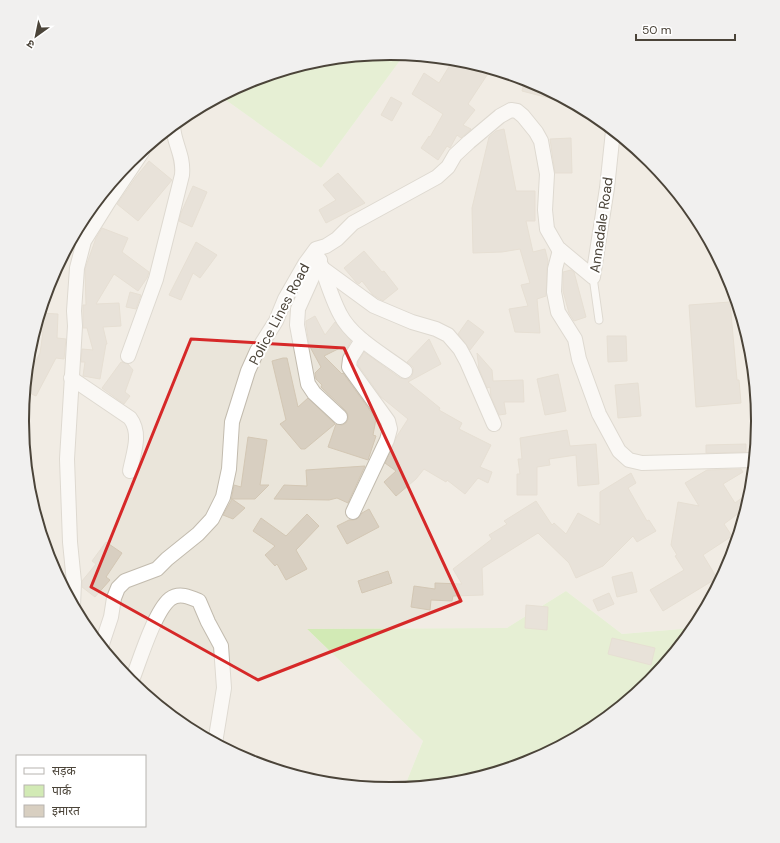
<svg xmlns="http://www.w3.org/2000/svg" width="780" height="843" font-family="'DM Sans','Noto Sans Devanagari',sans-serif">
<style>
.residential{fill:#eae5da}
.green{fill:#d2eab5}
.building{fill:#d8cfc1;stroke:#d3c7b4}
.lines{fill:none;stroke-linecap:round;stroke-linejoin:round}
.service-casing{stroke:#c2bbae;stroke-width:9}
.minor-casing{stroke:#c2bbae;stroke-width:16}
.service{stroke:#fff;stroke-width:7}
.minor{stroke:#fff;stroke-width:14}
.marked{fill:none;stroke:#d62828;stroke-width:3;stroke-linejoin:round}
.labels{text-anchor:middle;stroke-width:4;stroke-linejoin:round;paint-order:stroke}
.street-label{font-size:14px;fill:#4b4439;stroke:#fff}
.rim{fill:none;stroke:#4b4439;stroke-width:2}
</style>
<rect width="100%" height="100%" fill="#f6f3ec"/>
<polygon class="residential" points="404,55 462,61 531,82 595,116 650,161 696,217 730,281 751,350 758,422 751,494 730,563 694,628 622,634 566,591 507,628 307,629 423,741 404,788 390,789 318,782 249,761 185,727 130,682 84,626 50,562 29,493 22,421 29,349 50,280 84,217 130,161 186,115 223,95 223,98 321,168"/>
<g class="green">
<polygon points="390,54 404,55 321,168 223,98 223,95 249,81 318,61"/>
<polygon points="566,591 622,634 694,628 650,682 594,728 531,762 462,782 404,788 423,741 307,629 507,628"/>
</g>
<g class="building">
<polygon points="453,60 462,61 491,69 468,104 475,110 463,125 471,129 461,138 457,135 450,148 447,146 438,160 421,148 429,136 430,137 443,114 412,94 424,73 439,83"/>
<polygon points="525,80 531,82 558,96 557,100 522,91"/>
<polygon points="391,97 402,103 392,121 381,115"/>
<polygon points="504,129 516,191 535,191 535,221 526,221 533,252 545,249 548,261 547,269 546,296 537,299 540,333 515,332 509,309 528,306 521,285 530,283 520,249 502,252 473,253 472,208 489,137 496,131"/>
<polygon points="571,138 572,173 555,173 550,139"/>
<polygon points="149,161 172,180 138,221 117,204 136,177"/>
<polygon points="338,173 365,203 326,223 319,210 336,200 323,185"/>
<polygon points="193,186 207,192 192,227 179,221 181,213"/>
<polygon points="102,228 128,238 122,252 149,272 147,278 138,291 114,274 96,304 119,303 121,326 103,327 107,344 106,344 100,379 83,376 85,362 81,362 82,349 93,350 87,328 83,328 83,305 86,305 85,269 96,238"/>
<polygon points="196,242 217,255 200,278 193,273 181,300 169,295"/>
<polygon points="364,251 382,272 384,271 398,289 383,301 373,295 362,281 359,284 356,282 344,268"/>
<polygon points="571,270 574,272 586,317 574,321 569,313 563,291 563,272"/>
<polygon points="130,292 141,295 136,309 126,307"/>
<polygon points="730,302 737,380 739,380 741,403 696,407 689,305"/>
<polygon points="40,313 58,314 57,338 66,339 64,359 56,358 36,396 25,391 26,380 40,353 43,332 35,332"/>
<polygon points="315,316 325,335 335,322 351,341 346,350 342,347 324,356 342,374 343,373 376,419 373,435 376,436 368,460 328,447 336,424 342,425 346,423 348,419 348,415 346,411 321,387 322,385 316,379 315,373 321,367 309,345 306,324 306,321"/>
<polygon points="468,320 484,332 470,350 458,334"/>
<polygon points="607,336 626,336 627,361 608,362"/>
<polygon points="429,339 441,364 408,382 440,408 439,410 462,423 459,429 491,445 480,467 492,472 488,483 478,478 465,494 447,480 446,482 424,469 416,479 396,496 384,482 396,471 385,463 397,436 408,419 381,397 358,365 358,362 364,352 400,378 404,379 408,379 412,376 413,372 413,367 407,362"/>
<polygon points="477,353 492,370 493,381 523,380 524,402 504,402 506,414 499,415 491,397 490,387 487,388 479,369"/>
<polygon points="283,358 287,358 298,407 308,398 335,424 305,449 301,449 280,424 286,420 272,361"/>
<polygon points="121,362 128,364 133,370 125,392 130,396 124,404 102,388"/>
<polygon points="558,374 566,411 545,415 537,379"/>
<polygon points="638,383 641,416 618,418 615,385"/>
<polygon points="567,430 570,446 596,444 599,484 578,486 576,455 549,459 550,465 537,467 537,495 517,495 517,474 520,474 518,459 522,459 520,438"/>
<polygon points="248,437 267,440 260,485 269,485 255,499 232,499 245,508 233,519 223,515 231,501 234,485 241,487"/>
<polygon points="746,444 746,452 706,453 706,445"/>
<polygon points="365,466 348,503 337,498 329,500 274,499 284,485 307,486 306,470"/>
<polygon points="741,469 743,472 723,484 735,503 751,491 747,507 724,524 732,536 703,555 717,578 663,611 650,590 684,570 675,556 677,555 671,545 678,502 699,506 685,483 707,470"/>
<polygon points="631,473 636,483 628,488 647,521 649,520 656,531 637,542 633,536 603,566 576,578 569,563 538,533 482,568 483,595 453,596 452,601 431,600 430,610 411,607 414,586 435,589 435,583 462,584 453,569 492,539 489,535 507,524 504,521 536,501 552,525 554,523 566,534 578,513 600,525 600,492"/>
<polygon points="369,509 379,527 347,544 337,526 349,520 353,520 357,519 362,513"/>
<polygon points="307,514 319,526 296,550 307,569 286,580 277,564 275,566 265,555 275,546 253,531 261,518 286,536"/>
<polygon points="106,542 122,553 106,577 110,580 95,597 82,587 82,581 96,564 92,561"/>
<polygon points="388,571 392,583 362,593 358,581"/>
<polygon points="632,572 637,592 617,597 612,577"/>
<polygon points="609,593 614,604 598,611 593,600"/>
<polygon points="526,605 548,607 547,630 525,628"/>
<polygon points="612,638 655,648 651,665 608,654"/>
</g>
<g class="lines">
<defs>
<polyline id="service" points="593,277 599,320"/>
<g id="minor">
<polyline points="560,250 555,269 554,292 558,312 575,339 579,359 599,414 619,451 629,460 642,463 754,460"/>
<polyline points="320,260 298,309 297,325 308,384 314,393 340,417"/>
<path d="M321,265C327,282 332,299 340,314C352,338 384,355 405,371"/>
<polyline points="322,268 374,306 412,322 436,329 448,335 460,349 467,362 494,424"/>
<path d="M128,356L156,279L182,175C184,155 174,144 173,126"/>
<path d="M71,378L130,418C142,434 133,454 130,471"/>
<polyline points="353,512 387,440 390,429 388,421 349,367 350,359 362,340"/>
<polyline points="73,606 74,582 70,542 67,459 75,326 74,311 77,268 84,241 109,201 142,152"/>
<polyline points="101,647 111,617 114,598 118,588 125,581 157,569 167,559 198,534 212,519 223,497 229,469 232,422 248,371 257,351 276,321 285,299 305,264 316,249 326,246 337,239 353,223 437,177 448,167 455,155 469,142 500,116 511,110 517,111 523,116 536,132 541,141 547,174 545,210 547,229 558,248 593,277 607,188 613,131"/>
<path d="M131,683C139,663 154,612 170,599C179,592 190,597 199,601L208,622L221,646L224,688L215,743"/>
</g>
</defs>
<use href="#service" class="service-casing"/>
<use href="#minor" class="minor-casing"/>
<use href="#service" class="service"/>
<use href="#minor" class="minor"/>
</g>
<path d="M0 0H780V843H0ZM191,339L344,348L461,601L258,680L91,587Z" fill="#f6f3ec" fill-opacity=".55" fill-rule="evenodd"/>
<path class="marked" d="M191,339L344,348L461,601L258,680L91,587Z"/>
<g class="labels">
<g class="street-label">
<text transform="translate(601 225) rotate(-82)" y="5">Annadale Road</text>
<text transform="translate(279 314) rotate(-62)" y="5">Police Lines Road</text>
</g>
</g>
<path d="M0 0H780V843H0ZM29 421a361 361 0 1 1 722 0a361 361 0 1 1-722 0Z" fill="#f1f0ef" fill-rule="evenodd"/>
<path class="rim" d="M29 421a361 361 0 1 1 722 0a361 361 0 1 1-722 0Z"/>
<rect x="16" y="755" width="130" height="72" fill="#ffffff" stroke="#b7b4b0"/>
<rect x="24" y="768" width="20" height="6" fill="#ffffff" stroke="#b7b4b0"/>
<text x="52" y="775" font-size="12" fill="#4b4439">सड़क</text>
<rect x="24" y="785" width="20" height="12" fill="#d2eab5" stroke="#b7b4b0"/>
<text x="52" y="795" font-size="12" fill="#4b4439">पार्क</text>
<rect x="24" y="805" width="20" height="12" fill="#d8cfc1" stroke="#b7b4b0"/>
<text x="52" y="815" font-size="12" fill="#4b4439">इमारत</text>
<g transform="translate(36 36) rotate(213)" stroke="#ffffff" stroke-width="3" paint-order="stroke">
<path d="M0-3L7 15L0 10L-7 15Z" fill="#4b4439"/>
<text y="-6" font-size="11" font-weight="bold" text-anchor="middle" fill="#4b4439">उ</text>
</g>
<path d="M636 34v6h99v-6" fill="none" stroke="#4b4439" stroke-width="2"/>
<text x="642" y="34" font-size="12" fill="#4b4439" stroke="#ffffff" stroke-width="3" paint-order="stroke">50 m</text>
</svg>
